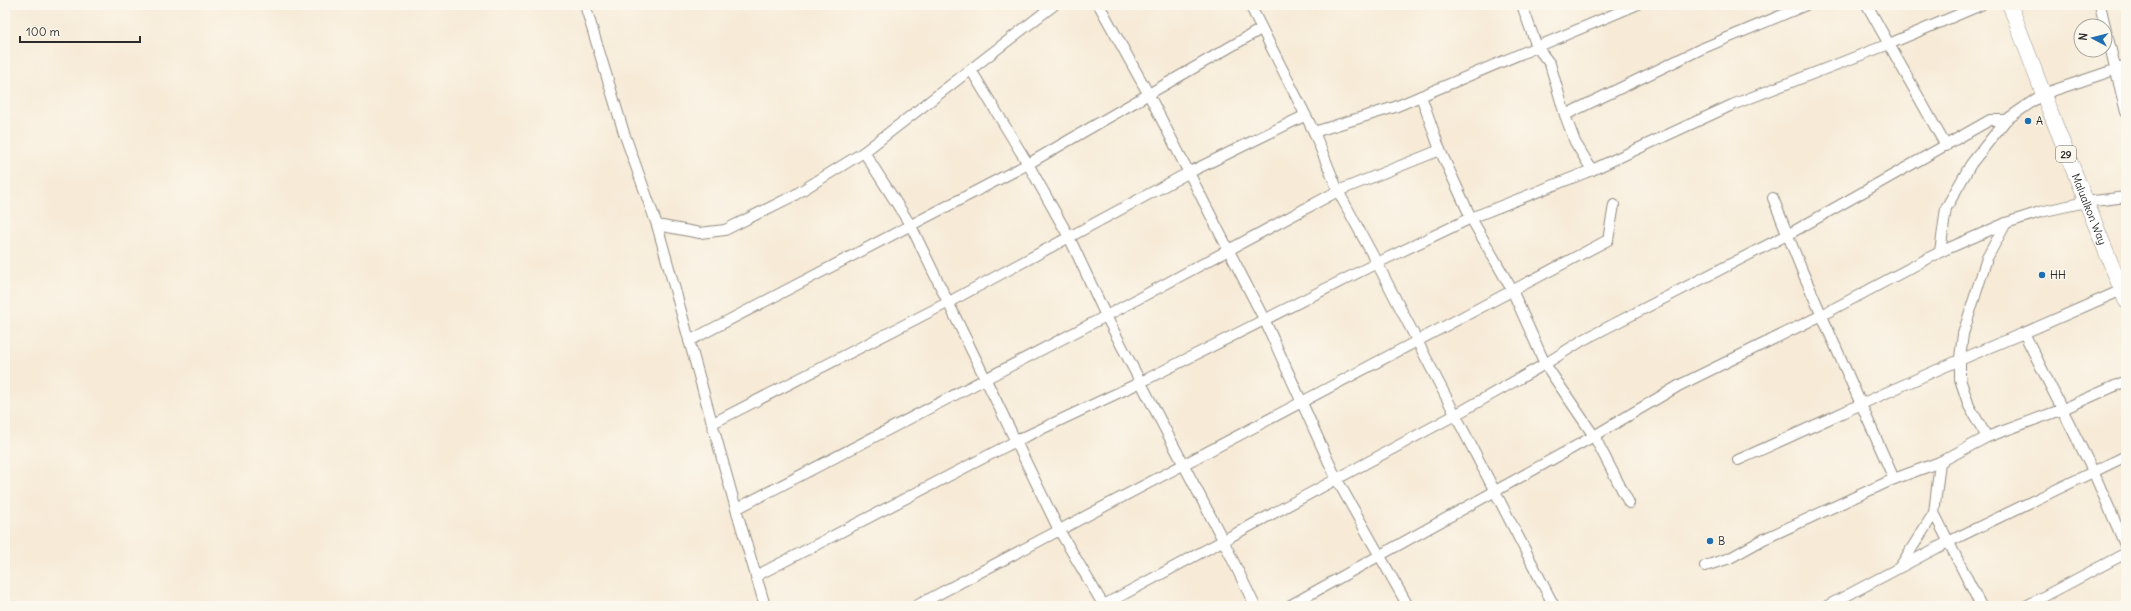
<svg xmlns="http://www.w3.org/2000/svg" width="2131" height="611" font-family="Delius,sans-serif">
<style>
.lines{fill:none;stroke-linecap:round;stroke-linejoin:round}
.minor-casing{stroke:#918b82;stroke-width:12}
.primary-casing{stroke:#918b82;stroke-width:16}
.minor{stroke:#fff;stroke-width:10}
.primary{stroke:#fff;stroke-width:15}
.poi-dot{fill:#1f6fb2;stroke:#fbf7ec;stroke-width:1.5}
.labels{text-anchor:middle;stroke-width:3;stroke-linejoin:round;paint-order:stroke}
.shield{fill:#fbf7ec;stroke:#696865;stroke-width:1}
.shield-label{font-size:10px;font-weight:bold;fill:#2b2b2b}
.poi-label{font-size:11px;fill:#2b2b2b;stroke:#fbf7ec;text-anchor:start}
.street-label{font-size:11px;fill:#2b2b2b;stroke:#fbf7ec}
</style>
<rect width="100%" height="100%" fill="#fbf7ec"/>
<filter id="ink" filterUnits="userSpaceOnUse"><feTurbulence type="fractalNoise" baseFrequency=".025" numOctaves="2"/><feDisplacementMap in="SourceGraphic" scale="8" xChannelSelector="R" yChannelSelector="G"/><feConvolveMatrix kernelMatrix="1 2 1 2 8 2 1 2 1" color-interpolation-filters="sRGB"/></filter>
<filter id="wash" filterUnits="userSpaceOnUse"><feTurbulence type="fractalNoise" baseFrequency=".012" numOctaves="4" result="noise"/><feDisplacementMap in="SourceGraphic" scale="16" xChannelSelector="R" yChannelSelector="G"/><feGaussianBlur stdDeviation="0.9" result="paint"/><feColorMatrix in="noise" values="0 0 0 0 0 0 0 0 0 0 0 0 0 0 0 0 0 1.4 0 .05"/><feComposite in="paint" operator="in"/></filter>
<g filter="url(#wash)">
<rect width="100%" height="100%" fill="#f7ebd8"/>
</g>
<g filter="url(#ink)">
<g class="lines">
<defs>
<g id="minor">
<polyline points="585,5 624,133 657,225 736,509 765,606"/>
<polyline points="1099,5 1149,95 1265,321 1336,478 1408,606"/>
<polyline points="1250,5 1314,132 1338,191 1377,263 1554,606"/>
<polyline points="1522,5 1537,47 1550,64 1565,115 1575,142 1592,170"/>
<polyline points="1867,5 1946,146"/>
<polyline points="2100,5 2105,26"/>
<polyline points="2105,26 2126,112"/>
<polyline points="971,70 1028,164 1069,237 1106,316 1223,540 1255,606"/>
<polyline points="1421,96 1440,150 1471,218 1512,290 1545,364 1594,436 1629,503"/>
<polyline points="1565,115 1701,49 1806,5"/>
<polyline points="1314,132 1395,107 1636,5"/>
<polyline points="864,152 911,226 1059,530 1104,606"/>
<polyline points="1773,198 1803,273 1894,479"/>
<polyline points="657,225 700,233 725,230 793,196 864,152 1054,5"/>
<polyline points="1940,252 1946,208 1971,164 2006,120"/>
<polyline points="2116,277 2126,273"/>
<polyline points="2122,290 2024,333 2093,471 2126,547"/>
<polyline points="689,341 1028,164 1261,29"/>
<polyline points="713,423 947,303 1188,173 1304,116"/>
<polyline points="1987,437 1969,406 1960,379 1960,358 1963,334 1987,258 2006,223"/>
<path d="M1738,460C1833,418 1927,372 2024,333"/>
<polyline points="1940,462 1934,513 1981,606"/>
<polyline points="736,509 1106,316 1338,191 1440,150"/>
<polyline points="1705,566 1730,558 1764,539 1894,479 1940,462 1987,437 2061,410 2126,381"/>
<polyline points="1900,567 1934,513"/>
<polyline points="756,576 1016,441 1141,382 1377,263 1471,218 1592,170 1732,105 1889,44 1981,5"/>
<polyline points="916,606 1608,240 1614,205"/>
<polyline points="1102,606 1455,415 1545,364 1583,340 1789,234 1990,120 2006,120 2043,94 2126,66"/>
<polyline points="1289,606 1594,436 1680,385 1822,315 1940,252 2006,223 2040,212 2086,202 2126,197"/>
<polyline points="1827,606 1948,542 2126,456"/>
<polyline points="2026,606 2126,553"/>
</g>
<g id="primary">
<path id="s1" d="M2010,5L2049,109L2126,301"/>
</g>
</defs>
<use href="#minor" class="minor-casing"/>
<use href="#primary" class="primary-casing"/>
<use href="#minor" class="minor"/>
<use href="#primary" class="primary"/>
</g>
</g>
<g class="poi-dot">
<circle cx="2028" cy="121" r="4"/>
<circle cx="2042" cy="275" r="4"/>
<circle cx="1710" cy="541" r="4"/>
</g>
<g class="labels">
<rect class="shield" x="2056" y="146" width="20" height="16" rx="3"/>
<g class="shield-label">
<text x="2066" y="158">29</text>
</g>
<g class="poi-label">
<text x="2036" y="125">A</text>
<text x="2050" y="279">HH</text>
<text x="1718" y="545">B</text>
</g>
<g class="street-label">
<text dy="4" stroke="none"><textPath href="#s1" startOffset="219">Malualkon Way</textPath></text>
</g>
</g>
<rect width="2131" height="611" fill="none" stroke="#fbf7ec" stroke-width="20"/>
<g transform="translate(2093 38) rotate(277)"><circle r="19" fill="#fbf7ec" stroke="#a8a59f"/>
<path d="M0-3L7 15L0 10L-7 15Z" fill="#1f6fb2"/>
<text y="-6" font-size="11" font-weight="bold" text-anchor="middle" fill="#2b2b2b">N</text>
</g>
<path d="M20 36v6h120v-6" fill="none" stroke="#2b2b2b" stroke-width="2"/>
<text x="26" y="36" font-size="12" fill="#2b2b2b" stroke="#fbf7ec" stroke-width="3" paint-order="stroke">100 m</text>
</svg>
